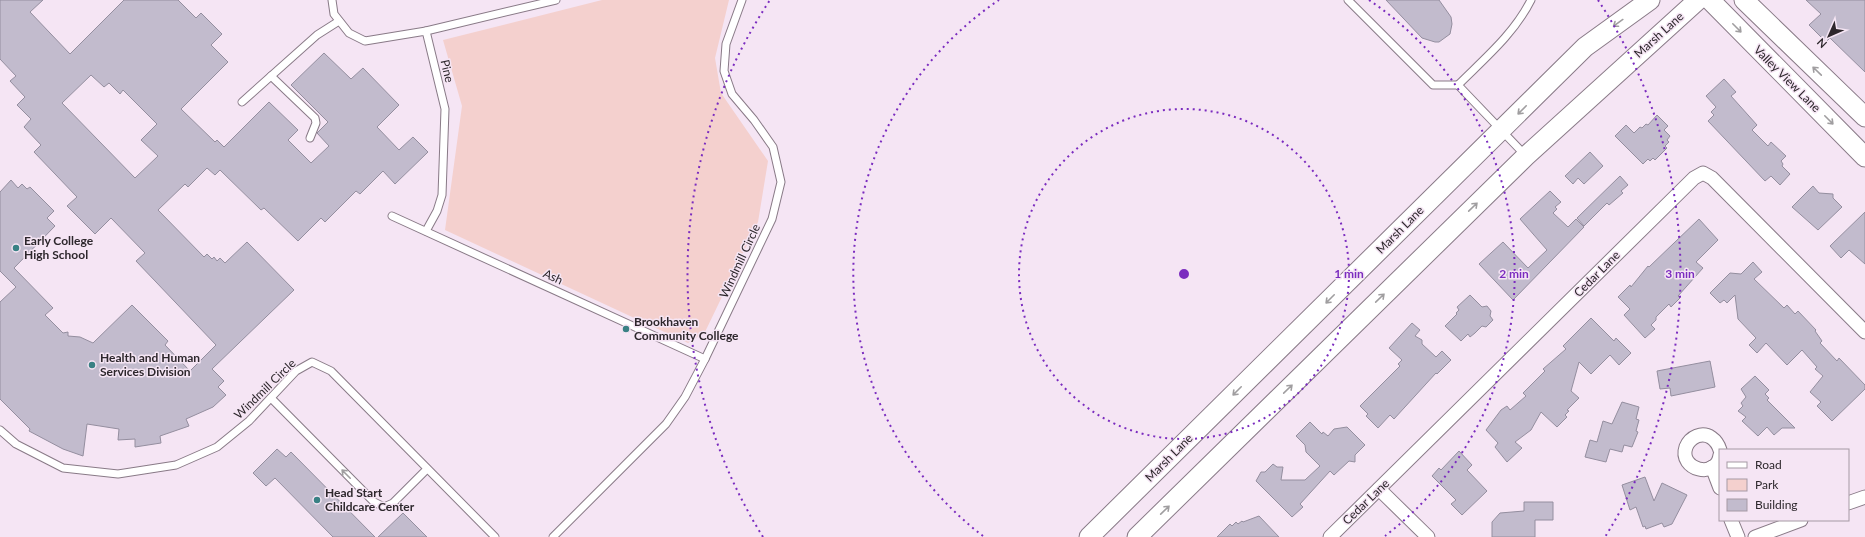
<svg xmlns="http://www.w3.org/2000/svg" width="1865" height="537" font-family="Lato,sans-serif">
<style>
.green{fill:#f4d0ce}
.building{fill:#c2bbcd;stroke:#948e9f;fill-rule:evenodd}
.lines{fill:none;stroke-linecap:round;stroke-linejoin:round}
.lane-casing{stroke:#897a87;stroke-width:9}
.street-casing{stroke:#897a87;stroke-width:15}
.secondary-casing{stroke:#897a87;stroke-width:21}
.lane{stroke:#fff;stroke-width:7}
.street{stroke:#fff;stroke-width:13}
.secondary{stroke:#fff;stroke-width:19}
.oneway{stroke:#a09ea0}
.ring{fill:none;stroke:#7b2cbf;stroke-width:2;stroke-dasharray:2 4}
.poi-dot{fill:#398184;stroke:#f5e5f4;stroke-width:1.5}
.labels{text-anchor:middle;stroke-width:3;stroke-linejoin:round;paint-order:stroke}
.street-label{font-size:12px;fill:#2d272c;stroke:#f5e5f4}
.poi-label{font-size:12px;font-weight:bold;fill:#2d272c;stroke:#f5e5f4;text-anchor:start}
.centre{fill:#7b2cbf;stroke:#f5e5f4;stroke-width:2}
.ring-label{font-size:12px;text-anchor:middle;font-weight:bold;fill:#7b2cbf;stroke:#f5e5f4;stroke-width:3;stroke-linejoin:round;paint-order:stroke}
</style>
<rect width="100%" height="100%" fill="#f5e5f4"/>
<polygon class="green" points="602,0 729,0 715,58 721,93 768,161 758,222 705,332 688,343 445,230 462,106 443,40"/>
<g class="building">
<path d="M0,0H43L30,12L70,54L124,0H178L196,18L201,13L222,34L211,45L228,62L181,109L215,142L217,140L224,147L269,102L298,130L288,140L311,163L329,146L317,133L328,122L291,85L324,53L351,79L363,68L399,105L377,127L399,150L413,137L428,152L395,184L383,171L360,194L356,191L325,222L321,218L298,241L264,208L261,210L220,170L215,175L207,168L188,187L185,184L158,210L204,257L207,254L212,259L214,257L217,261L220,258L225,263L247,242L294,290L212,369L224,381L218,387L226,395L213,407L186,419L189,426L160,436L161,443L135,447V439L118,440L119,429L87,424L83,456L63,449L29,431L30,429L0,399V302L16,287L0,271V192L11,180L18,188L22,184L27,189L30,187L54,211L47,218L55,226L14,268L53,308L45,315L63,333L68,332V336L80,337L93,343L132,305L168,341L165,345L190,371L216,345L136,261L145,253L111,218L95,234L67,206L77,197L34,152L41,145L24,127L31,119L17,105L25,97L10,81L16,76L0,59ZM91,75L104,87L109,83L120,94L123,90L157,124L141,140L158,156L135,178L62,103Z"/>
<polygon points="1386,0 1439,0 1451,17 1452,24 1450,34 1439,42 1435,42 1422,38"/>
<polygon points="1806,0 1865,0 1865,72 1830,38 1826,42 1809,25 1821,14"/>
<polygon points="1724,79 1736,92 1731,96 1757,125 1752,130 1768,146 1771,142 1786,156 1781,161 1783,164 1782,166 1790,174 1780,185 1771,176 1765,181 1708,121 1714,115 1711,112 1716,107 1706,96"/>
<polygon points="1657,115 1668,126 1664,130 1670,136 1667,140 1669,142 1665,146 1667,148 1655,160 1653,158 1650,161 1648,159 1643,164 1615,136 1626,125 1634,133 1640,127 1642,128 1646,124 1648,125"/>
<polygon points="1590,152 1603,166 1584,184 1578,178 1573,184 1565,176"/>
<polygon points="1620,176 1628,185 1621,191 1623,193 1609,205 1607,203 1584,226 1577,218"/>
<polygon points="1813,186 1819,193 1833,194 1833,198 1842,207 1818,230 1792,207"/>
<polygon points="1550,191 1561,202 1555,207 1557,209 1553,213 1568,227 1576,219 1584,227 1513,300 1479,264 1503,242 1528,268 1547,250 1520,219"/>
<polygon points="1865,212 1865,264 1849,250 1841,258 1830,246"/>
<polygon points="1699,219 1718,240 1696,262 1703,268 1678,296 1680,298 1671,307 1669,304 1656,317 1656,320 1651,325 1655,329 1645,338 1624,315 1630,309 1618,297 1630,285 1631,287 1648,266 1649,267"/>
<polygon points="1753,262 1762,272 1754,279 1784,308 1787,305 1795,314 1798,311 1816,330 1815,331 1822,341 1820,343 1837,361 1839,358 1865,385 1865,389 1832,421 1817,406 1821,402 1810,392 1823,376 1815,369 1817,367 1802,350 1787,365 1766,343 1757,353 1749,345 1756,338 1738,319 1735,295 1727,303 1724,300 1720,303 1710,293 1730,273 1741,274"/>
<polygon points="1470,295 1482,307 1487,306 1491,311 1490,316 1493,320 1486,327 1482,326 1475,333 1470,337 1468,334 1461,341 1445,326 1457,314 1456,313 1459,310 1457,307"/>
<polygon points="1591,318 1614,341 1616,338 1631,353 1619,365 1610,355 1591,374 1579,362 1571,391 1579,398 1567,410 1569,411 1565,415 1567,417 1557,427 1541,412 1531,430 1515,442 1522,448 1507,462 1495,447 1498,443 1486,430 1501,410 1507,406 1510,410 1526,396 1523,393 1545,371 1543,369 1566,349 1563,346"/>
<polygon points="1412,323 1420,330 1415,336 1422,340 1422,344 1436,357 1442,351 1451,360 1437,374 1436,373 1394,419 1390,415 1378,428 1366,416 1368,414 1360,406 1400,366 1398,364 1402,360 1389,348"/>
<polygon points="1710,361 1715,387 1671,396 1670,388 1660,389 1657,371"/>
<polygon points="1755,376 1769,390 1765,394 1769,398 1767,400 1795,428 1782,428 1774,435 1767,427 1758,436 1742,421 1746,417 1738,411 1743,406 1741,403 1746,397 1741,389"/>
<polygon points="1622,402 1639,407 1636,419 1639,420 1636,431 1638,432 1632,447 1624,445 1622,452 1610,449 1606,462 1585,457 1590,440 1597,442 1603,421 1612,424"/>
<polygon points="1310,422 1322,434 1323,432 1328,436 1334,429 1347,427 1365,445 1355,455 1355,462 1349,461 1334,475 1330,471 1300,504 1303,507 1292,517 1256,481 1261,472 1265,472 1273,464 1277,467 1283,467 1281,480 1305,480 1320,466 1306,452 1305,445 1296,436"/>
<polygon points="277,449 286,457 291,452 375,537 333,537 275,478 266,486 253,473"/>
<polygon points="1459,451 1472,465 1467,470 1487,491 1462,515 1451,504 1456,500 1432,476 1439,468 1441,470"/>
<polygon points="1645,477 1654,501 1662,483 1687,495 1672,524 1664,527 1662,523 1646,529 1645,526 1643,527 1636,507 1630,510 1622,485"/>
<polygon points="1524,502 1553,502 1553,520 1535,520 1535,537 1492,537 1492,522 1500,513 1524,511"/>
<polygon points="403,513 427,537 378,537"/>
<polygon points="1259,516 1279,537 1217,537 1230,524 1232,526 1236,522 1238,524 1242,521 1243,522"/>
</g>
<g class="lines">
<defs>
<g id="lane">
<polyline points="332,0 334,14 349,33 365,41 426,31 445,109 442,195 437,211 426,231"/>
<polyline points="1348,0 1433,85 1458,85"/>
<polyline points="426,31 556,0"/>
<polyline points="271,76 315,118 316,123 310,138"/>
<polyline points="242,102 317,35 339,21"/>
<path d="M1526,156L1458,85C1484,59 1514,34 1531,0"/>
<polyline points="392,216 705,359"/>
<polyline points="271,398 374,502 384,507 393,503 427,469"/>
<polyline points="0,430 16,444 63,468 118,474 176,465 217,447 249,421 296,371 312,362 331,371 495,537"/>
<polyline points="553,537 666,424 685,397 705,359 772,219 781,182 773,147 754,120 732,94 724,71 726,44 742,0"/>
</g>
<g id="street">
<path d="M1720,450C1717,440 1708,432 1697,436C1692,438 1688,442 1686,447C1678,470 1717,480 1720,455"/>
<polyline points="1712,467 1720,488"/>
<polyline points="1379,489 1428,537"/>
<polyline points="1848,503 1865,497"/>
<polyline points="1731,520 1738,537"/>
<polyline points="1330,537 1694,178 1703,173 1712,178 1865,332"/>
<polyline points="1755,537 1801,520"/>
</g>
<g id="secondary">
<polyline points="1710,0 1865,157"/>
<polyline points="1744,0 1865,117"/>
<polyline points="1089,537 1585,47 1650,0"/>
<polyline points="1137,537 1526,156 1698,0"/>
</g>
</defs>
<use href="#lane" class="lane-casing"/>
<use href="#street" class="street-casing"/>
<use href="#secondary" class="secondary-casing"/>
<use href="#lane" class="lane"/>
<use href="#street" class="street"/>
<use href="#secondary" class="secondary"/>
</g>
<defs><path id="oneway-shaft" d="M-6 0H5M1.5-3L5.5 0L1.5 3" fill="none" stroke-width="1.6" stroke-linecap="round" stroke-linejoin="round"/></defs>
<g class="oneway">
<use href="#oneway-shaft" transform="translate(1618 23) rotate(144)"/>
<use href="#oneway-shaft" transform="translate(1737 28) rotate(45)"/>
<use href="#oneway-shaft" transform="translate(1817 71) rotate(-136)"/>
<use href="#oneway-shaft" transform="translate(1522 110) rotate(135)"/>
<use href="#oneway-shaft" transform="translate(1829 120) rotate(45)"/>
<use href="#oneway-shaft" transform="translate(1473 207) rotate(-44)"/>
<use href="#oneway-shaft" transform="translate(1380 298) rotate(-44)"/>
<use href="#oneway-shaft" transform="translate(1330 299) rotate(135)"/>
<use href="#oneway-shaft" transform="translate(1288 389) rotate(-44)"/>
<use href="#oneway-shaft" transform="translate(1237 391) rotate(135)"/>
<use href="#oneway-shaft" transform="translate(346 474) rotate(-135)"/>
<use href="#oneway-shaft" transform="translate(1165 510) rotate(-44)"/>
</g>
<g class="ring">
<circle cx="1184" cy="274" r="165"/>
<path d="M983 536A330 330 0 0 1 999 0M1369 0A330 330 0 0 1 1385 536"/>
<path d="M763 537A496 496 0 0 1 770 0M1598 0A496 496 0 0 1 1605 537"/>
</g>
<g class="poi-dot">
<circle cx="16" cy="248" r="4"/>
<circle cx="626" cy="329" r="4"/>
<circle cx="92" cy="365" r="4"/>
<circle cx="317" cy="500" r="4"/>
</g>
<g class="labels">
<g class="street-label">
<text transform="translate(1659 35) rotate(-42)" y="4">Marsh Lane</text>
<text transform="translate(447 71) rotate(77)" y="4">Pine</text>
<text transform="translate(1787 79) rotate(45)" y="4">Valley View Lane</text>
<text transform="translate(1400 230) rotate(-45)" y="4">Marsh Lane</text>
<text transform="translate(740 261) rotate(-65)" y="4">Windmill Circle</text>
<text transform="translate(1597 274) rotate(-45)" y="4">Cedar Lane</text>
<text transform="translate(553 277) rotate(25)" y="4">Ash</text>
<text transform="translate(265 389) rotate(-44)" y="4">Windmill Circle</text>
<text transform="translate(1169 458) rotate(-45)" y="4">Marsh Lane</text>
<text transform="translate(1366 502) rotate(-44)" y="4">Cedar Lane</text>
</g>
<g class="poi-label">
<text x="24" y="245">Early College<tspan x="24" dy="14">High School</tspan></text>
<text x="634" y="326">Brookhaven<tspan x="634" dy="14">Community College</tspan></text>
<text x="100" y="362">Health and Human<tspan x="100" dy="14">Services Division</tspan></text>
<text x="325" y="497">Head Start<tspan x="325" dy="14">Childcare Center</tspan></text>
</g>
</g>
<circle cx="1184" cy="274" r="6" class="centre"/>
<g class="ring-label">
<text x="1349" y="278">1 min</text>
<text x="1514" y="278">2 min</text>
<text x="1680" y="278">3 min</text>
</g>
<rect x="1719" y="449" width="130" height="72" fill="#f5e5f4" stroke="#a599a4"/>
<rect x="1727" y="462" width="20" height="6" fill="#ffffff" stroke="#a599a4"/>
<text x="1755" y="469" font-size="12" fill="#2d272c">Road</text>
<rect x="1727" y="479" width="20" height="12" fill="#f4d0ce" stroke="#a599a4"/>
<text x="1755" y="489" font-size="12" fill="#2d272c">Park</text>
<rect x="1727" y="499" width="20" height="12" fill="#c2bbcd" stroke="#a599a4"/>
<text x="1755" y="509" font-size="12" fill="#2d272c">Building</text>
<g transform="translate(1829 36) rotate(225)" stroke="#f5e5f4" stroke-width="3" paint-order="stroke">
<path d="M0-3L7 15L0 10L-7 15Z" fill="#2d272c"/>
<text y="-6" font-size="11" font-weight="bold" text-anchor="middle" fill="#2d272c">N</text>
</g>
</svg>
